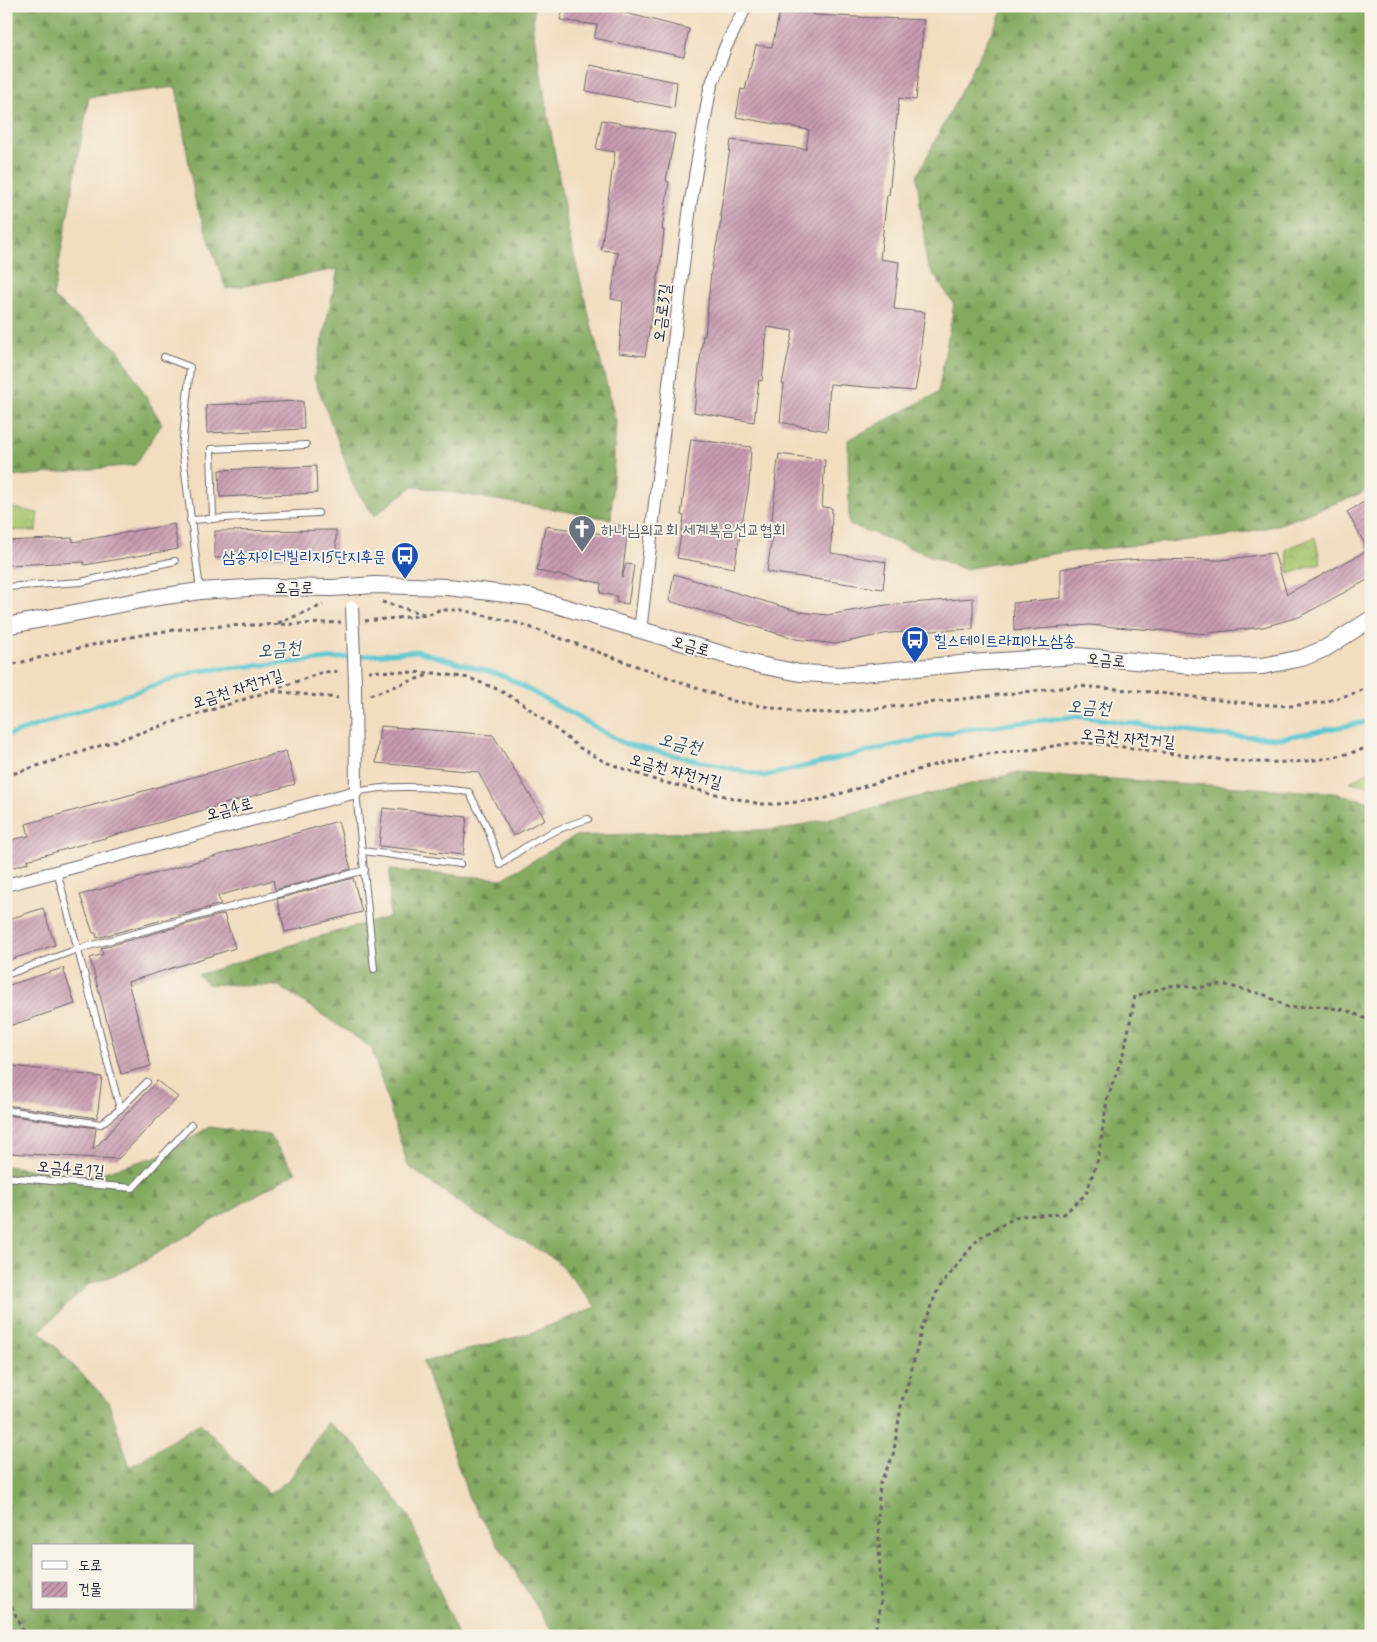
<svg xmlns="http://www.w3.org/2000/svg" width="1377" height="1642" font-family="Mynerve,'Poor Story',sans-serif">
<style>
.forest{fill:url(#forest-firs);stroke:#53664e;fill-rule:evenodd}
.park{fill:url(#park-crowns);stroke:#647454}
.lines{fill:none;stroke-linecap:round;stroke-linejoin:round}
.stream{stroke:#5ac7d0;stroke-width:5}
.building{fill:url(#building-hatch)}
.service-casing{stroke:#6b6369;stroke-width:8}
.minor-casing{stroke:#6b6369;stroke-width:14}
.tertiary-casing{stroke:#6b6369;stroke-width:18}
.path{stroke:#6b6369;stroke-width:3;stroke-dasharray:4 4;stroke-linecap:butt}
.service{stroke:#fff;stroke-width:6}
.minor{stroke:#fff;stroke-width:12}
.tertiary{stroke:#fff;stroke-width:16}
.minor-bridge-casing{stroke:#6b6369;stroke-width:14;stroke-linecap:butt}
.minor-bridge{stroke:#fff;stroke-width:12}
.labels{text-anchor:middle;stroke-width:4;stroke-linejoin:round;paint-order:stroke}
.street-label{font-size:16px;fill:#22223b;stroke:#f7f3e8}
.worship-label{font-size:16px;fill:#5b616d;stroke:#f7f3e8;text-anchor:start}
.transit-label{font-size:16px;fill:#164399;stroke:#f7f3e8;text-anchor:end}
.water-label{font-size:18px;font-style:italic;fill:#335468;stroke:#f7f3e8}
</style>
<defs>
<pattern id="forest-firs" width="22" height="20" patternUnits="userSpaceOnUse" patternTransform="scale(1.25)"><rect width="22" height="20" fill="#84aa60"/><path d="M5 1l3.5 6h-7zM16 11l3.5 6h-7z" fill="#6c8a50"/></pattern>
<pattern id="park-crowns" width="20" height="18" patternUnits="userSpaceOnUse" patternTransform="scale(1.25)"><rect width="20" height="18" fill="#a6c56d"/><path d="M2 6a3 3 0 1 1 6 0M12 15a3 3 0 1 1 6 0" fill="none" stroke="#8fa95f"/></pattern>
<pattern id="building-hatch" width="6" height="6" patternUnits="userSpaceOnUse" patternTransform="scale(1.25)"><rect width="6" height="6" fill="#c89bb1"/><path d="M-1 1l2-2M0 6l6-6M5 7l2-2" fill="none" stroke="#a27e91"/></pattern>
</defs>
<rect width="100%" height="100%" fill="#f7f3e8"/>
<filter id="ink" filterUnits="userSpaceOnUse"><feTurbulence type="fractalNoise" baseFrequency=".02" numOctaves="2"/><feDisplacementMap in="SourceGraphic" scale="10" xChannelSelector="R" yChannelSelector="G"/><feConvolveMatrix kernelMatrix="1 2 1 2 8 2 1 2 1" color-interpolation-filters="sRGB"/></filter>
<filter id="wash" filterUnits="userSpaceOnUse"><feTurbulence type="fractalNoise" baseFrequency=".0096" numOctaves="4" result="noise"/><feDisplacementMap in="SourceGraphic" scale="20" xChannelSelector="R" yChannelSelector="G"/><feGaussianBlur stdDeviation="1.12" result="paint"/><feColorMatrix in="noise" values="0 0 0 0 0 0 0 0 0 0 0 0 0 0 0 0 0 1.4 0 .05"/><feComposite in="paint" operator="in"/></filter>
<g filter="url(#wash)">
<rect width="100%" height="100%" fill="#f2ddbf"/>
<g class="forest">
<polygon points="6,6 534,6 533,29 570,240 616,422 611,519 413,486 374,516 353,485 340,446 314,378 338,269 226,289 195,200 176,87 89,97 53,297 119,351 162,424 135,465 9,477 6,468"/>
<polygon points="1005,6 1370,6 1371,482 1362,493 1278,525 1229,536 1059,553 964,569 849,524 848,440 938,393 954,304 927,265 917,176"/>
<polygon points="1016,773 1334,793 1371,802 1371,1636 555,1636 469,1498 423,1362 531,1333 596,1307 555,1259 477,1215 408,1166 371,1047 279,986 207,984 198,975 307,940 389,917 390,870 502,879 575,836 786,829"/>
<path d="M209,1127L269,1135L296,1172L128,1270L89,1284L40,1331L108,1401L130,1467L200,1423L269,1494L290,1479L327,1422L356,1445L409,1517L458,1636H6V1166L92,1176L164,1154ZM34,1546H194V1608H34Z"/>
</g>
<g class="park">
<polygon points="6,506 38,513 36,531 6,530"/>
<polygon points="1315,537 1321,563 1289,574 1286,549"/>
<polygon points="1371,770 1371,786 1350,782"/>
</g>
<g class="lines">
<polyline class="stream" points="6,736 197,671 417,651 504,676 625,744 764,776 960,730 1079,716 1212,735 1281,738 1367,722 1371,720"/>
</g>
<g id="blocks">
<g class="building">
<polygon points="564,6 598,6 689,29 684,57 594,38 597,25 560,20"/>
<polygon points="781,6 814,11 813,15 924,20 916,100 899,98 889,195 887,195 880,259 899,262 894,309 925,312 919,362 920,363 915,391 830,384 827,431 780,422 784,384 782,384 793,331 767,327 762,381 759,380 754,422 694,412 699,367 703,336 705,336 711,272 722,216 720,216 731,140 806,149 809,130 736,117 741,89 745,90 756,45 772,47"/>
<polygon points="590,65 677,82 674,108 586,91"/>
<polygon points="602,120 675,134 666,181 669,182 662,230 664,230 661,259 645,356 619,353 623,301 611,299 618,252 601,250 615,152 596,149"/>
<polygon points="303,401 304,429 207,433 206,405"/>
<polygon points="691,439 751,447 749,485 734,568 677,558 684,516 681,515"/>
<polygon points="779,454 825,460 822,507 832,508 831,553 886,562 883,589 767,572 773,529 771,529 776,481 775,481"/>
<polygon points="316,466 317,493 220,497 219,470"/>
<polygon points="1371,498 1371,578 1299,617 1263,627 1209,633 1208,634 1089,625 1014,631 1013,603 1061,598 1061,569 1101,562 1141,559 1222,560 1274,553 1287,594 1368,550 1347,512"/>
<polygon points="174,524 178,549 84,565 84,562 6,565 6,541 73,538 73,542"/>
<polygon points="613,524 628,527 622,578 626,564 634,565 628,604 616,602 617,596 600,593 601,583 537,571 545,526 611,535"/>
<polygon points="336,530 336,557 215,558 215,531"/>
<polygon points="674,574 800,612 827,615 886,605 973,598 973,629 889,633 836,644 796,639 669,601"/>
<polygon points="380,726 493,735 545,819 513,836 478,772 376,763"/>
<polygon points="286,751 295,784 27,860 28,863 6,869 6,841 29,836 26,824"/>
<polygon points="383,808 467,817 463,855 379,846"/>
<polygon points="338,821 351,869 275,890 273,880 218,896 221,904 97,938 96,933 93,933 80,895"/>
<polygon points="353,878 362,912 285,932 277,899"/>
<polygon points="43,908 55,945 6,961 6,920"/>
<polygon points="224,914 235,948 128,982 151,1066 121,1074 90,958 103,954 101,948"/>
<polygon points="63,968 75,1004 6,1027 6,986"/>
<polygon points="6,1065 102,1077 97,1118 6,1105"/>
<polygon points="157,1081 178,1097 118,1159 6,1153 6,1115 96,1128 93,1150"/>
</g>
</g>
</g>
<g filter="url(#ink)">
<use href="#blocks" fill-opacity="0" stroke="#6b6369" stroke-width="1"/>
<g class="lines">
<defs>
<g id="service">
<polyline points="164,357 190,367 182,448 200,590"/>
<polyline points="213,519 211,449 306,445"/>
<polyline points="190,520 318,513"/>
<polyline points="6,587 81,582 175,561"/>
<polyline points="363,851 460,864"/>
<path d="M374,969L356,792C390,784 435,787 469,792L487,827L500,865C530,842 551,830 588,819"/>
<polyline points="6,975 78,949 365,870"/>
<polyline points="120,1109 147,1082"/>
<polyline points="6,1110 101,1124 120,1109 57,871"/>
<polyline points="6,1177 133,1188 191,1125"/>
</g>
<g id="minor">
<polyline points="640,631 690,206 710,89 725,48 746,6"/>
<polyline points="6,885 356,792 355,683"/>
</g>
<polyline id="tertiary" points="6,626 152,598 200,591 264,587 333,588 374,585 448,587 530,597 755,664 800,673 841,675 970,663 1077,656 1204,667 1263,666 1302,658 1326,648 1371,619"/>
</defs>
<use href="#service" class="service-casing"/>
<use href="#minor" class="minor-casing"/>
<use href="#tertiary" class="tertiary-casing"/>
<g class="path">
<polyline points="382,602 424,614"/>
<polyline points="365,621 427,615 439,610 462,610 521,624 733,701 797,712 833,713 873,709 1078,686 1142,691 1253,704 1290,706 1324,702 1358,692 1371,685"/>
<polyline points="278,623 323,605"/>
<path d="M6,666C59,653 112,639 166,631C224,623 283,626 341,622"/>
<path d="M368,671L434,673L469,678L497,689L522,703L580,748L605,762L658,781L760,804H779L823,799L953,759C981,754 1008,752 1036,749C1052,747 1069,742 1085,743C1176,750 1283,781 1371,746"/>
<polyline points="272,691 338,698"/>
<polyline points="370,695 431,674"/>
<polyline points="6,776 270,691 323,672 341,671"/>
<polyline points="6,1600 12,1607 25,1636"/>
<polyline points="874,1636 881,1605 878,1512 880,1483 893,1456 902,1401 908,1384 922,1328 938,1289 978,1239 1018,1216 1064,1214 1086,1194 1098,1159 1107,1100 1125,1048 1135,996 1174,985 1197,988 1222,984 1265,995 1289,1008 1316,1006 1346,1010 1371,1021"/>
</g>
<use href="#service" class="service"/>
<use href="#minor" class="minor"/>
<use href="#tertiary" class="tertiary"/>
<defs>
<polyline id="minor-bridge" points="352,607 355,683"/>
</defs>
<use href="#minor-bridge" class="minor-bridge-casing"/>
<use href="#minor-bridge" class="minor-bridge"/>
</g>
</g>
<defs>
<symbol id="church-pin" viewBox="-11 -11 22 30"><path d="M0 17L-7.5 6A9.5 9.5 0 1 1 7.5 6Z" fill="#6b7280" stroke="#f7f3e8"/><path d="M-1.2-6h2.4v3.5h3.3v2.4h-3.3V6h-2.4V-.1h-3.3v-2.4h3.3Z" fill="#fff"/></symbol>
<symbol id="bus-pin" viewBox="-11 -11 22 30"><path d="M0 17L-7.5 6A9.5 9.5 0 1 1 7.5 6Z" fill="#1a4fb4" stroke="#f7f3e8"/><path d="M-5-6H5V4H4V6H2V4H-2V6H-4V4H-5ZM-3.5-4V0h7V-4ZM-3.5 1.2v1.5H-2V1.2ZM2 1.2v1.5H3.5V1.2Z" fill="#fff"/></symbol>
</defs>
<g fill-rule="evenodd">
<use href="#church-pin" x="566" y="513" width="32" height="43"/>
<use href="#bus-pin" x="389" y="540" width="32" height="43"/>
<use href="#bus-pin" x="899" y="624" width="32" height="43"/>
</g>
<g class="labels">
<g class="street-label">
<text transform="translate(661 313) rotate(-83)" y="6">오금로3길</text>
<text x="294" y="593">오금로</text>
<text transform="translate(691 645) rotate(16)" y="6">오금로</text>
<text transform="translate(1106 659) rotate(5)" y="6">오금로</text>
<text transform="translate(237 688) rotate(-18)" y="6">오금천 자전거길</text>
<text transform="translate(1128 737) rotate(5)" y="6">오금천 자전거길</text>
<text transform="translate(676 770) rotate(15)" y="6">오금천 자전거길</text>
<text transform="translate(229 808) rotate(-15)" y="6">오금4로</text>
<text transform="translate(71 1168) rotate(5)" y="6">오금4로1길</text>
</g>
<g class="worship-label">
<text x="601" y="535">하나님의교회 세계복음선교협회</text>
</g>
<g class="transit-label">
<text x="386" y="562">삼송자이더빌리지5단지후문</text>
<text x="934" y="646" text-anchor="start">힐스테이트라피아노삼송</text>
</g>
<g class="water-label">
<text transform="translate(279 649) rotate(-5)" y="6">오금천</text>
<text transform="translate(1089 707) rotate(3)" y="6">오금천</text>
<text transform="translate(680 743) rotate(13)" y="6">오금천</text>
</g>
</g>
<rect width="1377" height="1642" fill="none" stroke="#f7f3e8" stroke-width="25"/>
<rect x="32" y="1544" width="162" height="65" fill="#f7f3e8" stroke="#a29fa3"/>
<rect x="42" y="1561" width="25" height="8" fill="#ffffff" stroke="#a29fa3"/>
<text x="78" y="1570" font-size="15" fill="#22223b">도로</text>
<rect x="42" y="1582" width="25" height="15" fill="url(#building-hatch)" stroke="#a29fa3"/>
<text x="78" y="1594" font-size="15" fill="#22223b">건물</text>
</svg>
